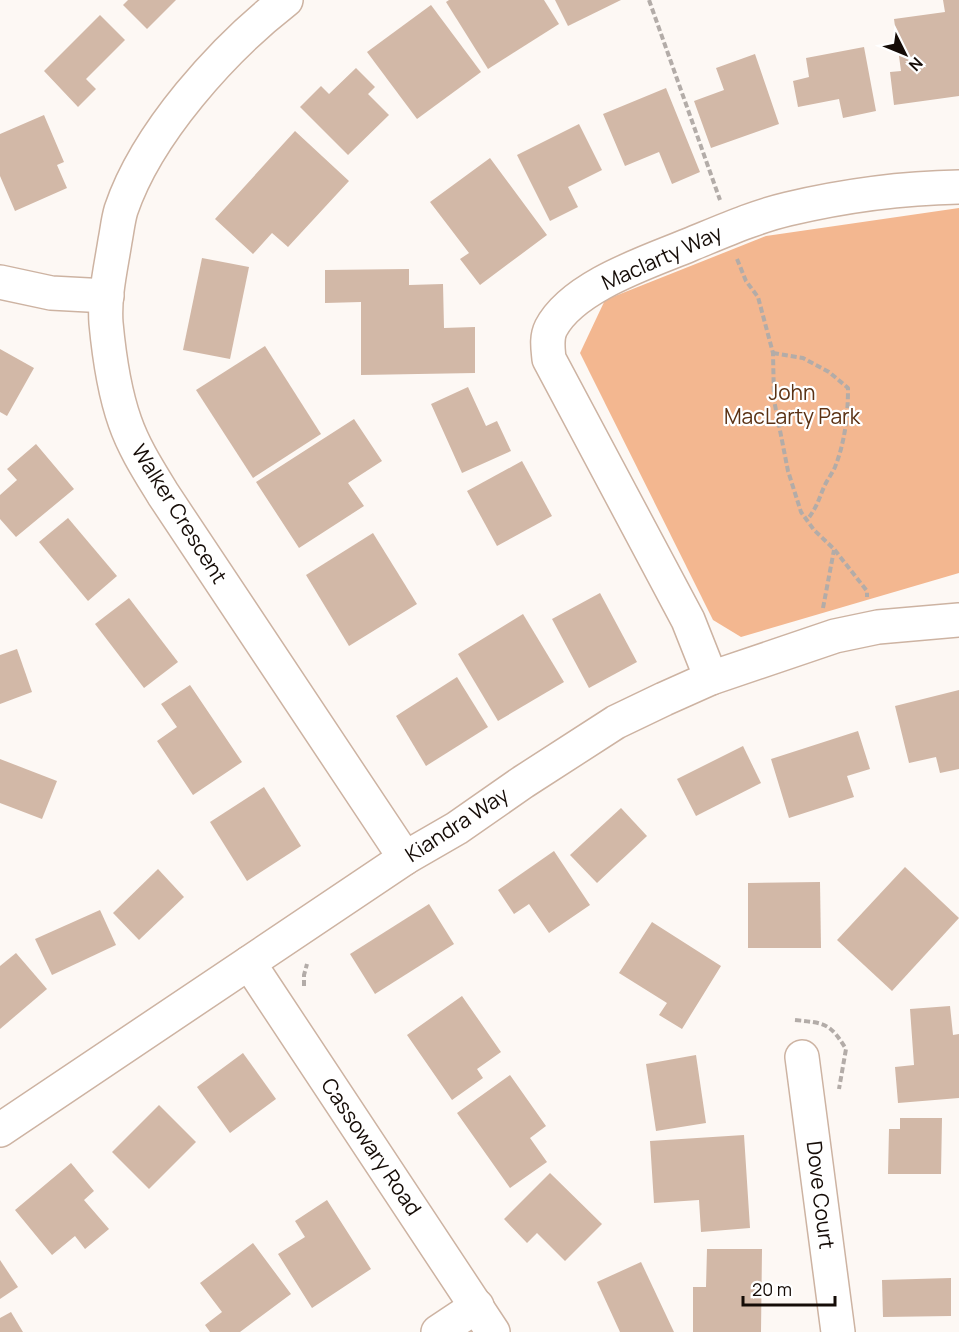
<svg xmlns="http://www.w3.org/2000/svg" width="959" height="1332" font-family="Manrope,sans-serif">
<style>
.green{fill:#f3b790}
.building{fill:#d2b8a7}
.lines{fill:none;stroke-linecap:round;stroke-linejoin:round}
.minor-casing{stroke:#cdb3a2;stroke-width:36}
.path{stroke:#b3aca8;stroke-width:4;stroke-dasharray:6 3;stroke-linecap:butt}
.minor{stroke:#fff;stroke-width:33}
.labels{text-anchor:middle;stroke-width:4.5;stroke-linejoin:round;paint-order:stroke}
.street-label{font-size:21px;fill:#150c07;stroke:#fff}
.park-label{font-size:21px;fill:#5b3214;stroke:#fff}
</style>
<rect width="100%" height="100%" fill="#fdf8f4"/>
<polygon class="green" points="959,208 959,573 741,637 713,620 580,353 605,300 766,236"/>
<g class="building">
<polygon points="128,0 176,0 147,29 123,5"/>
<polygon points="449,0 544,0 559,24 488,69 446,2"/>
<polygon points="555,0 621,0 568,26"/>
<polygon points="943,0 959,0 959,96 894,105 890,72 901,71 894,19 945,12"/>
<polygon points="431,5 481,72 417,119 367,52"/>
<polygon points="100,15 125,40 86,79 96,89 78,107 44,71"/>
<polygon points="864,47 876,111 843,118 839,99 798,107 793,81 809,77 806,58"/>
<polygon points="755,54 779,124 711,148 694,101 724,90 716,68"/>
<polygon points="356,68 375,87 368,94 389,115 348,155 300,107 321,86 329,94"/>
<polygon points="666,88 700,172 672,184 659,152 625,166 603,114"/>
<polygon points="44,115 64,162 57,165 67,188 15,211 0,176 0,134"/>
<polygon points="579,124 602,170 568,187 578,207 550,221 517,155"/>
<polygon points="295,131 349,181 288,247 272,233 253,254 215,219"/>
<polygon points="490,158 547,235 480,285 460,259 469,253 430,202"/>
<polygon points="202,258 249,267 230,359 183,350"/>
<polygon points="409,269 409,285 443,284 444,328 475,327 475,373 361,375 361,302 325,303 325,270"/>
<polygon points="265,346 321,434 253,478 196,390"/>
<polygon points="0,349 34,368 7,416 0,412"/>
<polygon points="468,387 486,426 497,421 511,451 462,473 431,404"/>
<polygon points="354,419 382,461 348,483 364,506 299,548 256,482"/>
<polygon points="36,444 74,489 16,537 0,519 0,495 17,480 7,469"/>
<polygon points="522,461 552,516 497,546 467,491"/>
<polygon points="68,518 117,576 88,601 39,542"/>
<polygon points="373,533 417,604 349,646 306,575"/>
<polygon points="600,593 637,662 589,688 552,619"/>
<polygon points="129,598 178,662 144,688 95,624"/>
<polygon points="523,614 564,682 498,721 458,654"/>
<polygon points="17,649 32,692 0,704 0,655"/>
<polygon points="457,677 488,727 426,766 396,716"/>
<polygon points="190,685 242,762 193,795 157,741 177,727 161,704"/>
<polygon points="959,690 959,769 940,773 936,757 909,763 895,706"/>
<polygon points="858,731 870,769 847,776 854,797 789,818 771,759"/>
<polygon points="743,746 761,783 696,816 677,779"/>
<polygon points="0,759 57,781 42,819 0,803"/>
<polygon points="264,787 301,846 247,881 210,822"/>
<polygon points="621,808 647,836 597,883 570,855"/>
<polygon points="554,851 590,905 549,933 529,904 514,914 498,890"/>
<polygon points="905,867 959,918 892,991 837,940"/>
<polygon points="158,869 184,897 139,940 113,913"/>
<polygon points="820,882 821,948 748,948 748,883"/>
<polygon points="429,904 454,944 375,994 350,954"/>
<polygon points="100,910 116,945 52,975 35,939"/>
<polygon points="652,922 721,966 682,1029 659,1015 667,1003 619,973"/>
<polygon points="16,953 47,989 0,1029 0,966"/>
<polygon points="462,996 501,1052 477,1069 483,1078 452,1100 407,1035"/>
<polygon points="950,1006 953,1035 959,1034 959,1098 898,1103 895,1067 914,1065 910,1009"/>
<polygon points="243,1053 276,1099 230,1133 197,1087"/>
<polygon points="696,1055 706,1123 656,1131 646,1064"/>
<polygon points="510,1075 546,1126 530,1138 547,1162 510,1188 457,1113"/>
<polygon points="159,1105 196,1142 149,1189 112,1152"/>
<polygon points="900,1118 942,1118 941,1174 888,1174 889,1129 900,1129"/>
<polygon points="744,1135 750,1228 701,1232 699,1200 654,1203 650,1141"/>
<polygon points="71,1163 94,1191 84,1200 109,1229 85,1249 75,1236 52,1255 15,1210"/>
<polygon points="550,1173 602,1224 565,1261 537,1233 527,1243 504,1219"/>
<polygon points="327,1200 371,1269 312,1308 278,1254 305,1237 295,1221"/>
<polygon points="253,1243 291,1294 240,1332 210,1332 205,1325 222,1312 200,1283"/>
<polygon points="707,1249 762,1249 761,1332 693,1332 693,1287 706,1287"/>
<polygon points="0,1260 18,1287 0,1299"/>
<polygon points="641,1262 674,1332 620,1332 597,1282"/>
<polygon points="951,1278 951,1316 883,1317 882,1280"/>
<polygon points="11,1312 23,1332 0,1332 0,1318"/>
</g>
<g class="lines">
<defs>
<g id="minor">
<path d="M286,0C223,49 147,133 121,210C118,220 117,231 115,241C111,267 104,296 106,323C109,355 114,391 125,422C134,448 149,471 163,494L405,858"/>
<polyline points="0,282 51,293 107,296"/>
<path d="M711,678L688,620L549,359C548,348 546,338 551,328C573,286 648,262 689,245C721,232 754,217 788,209C843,196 902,188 959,187"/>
<polyline points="249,963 493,1332"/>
<polyline points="802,1057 838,1332"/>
<polyline points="0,1130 405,858 457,828 523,782 616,722 664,699 711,678 835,636 878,627 959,620"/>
<polyline points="438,1332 477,1306"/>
</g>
</defs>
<use href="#minor" class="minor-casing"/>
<g class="path">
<polyline points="649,0 720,200"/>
<polyline points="737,259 746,281 758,297 773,353 774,400 788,471 801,512 814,530 834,549 867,591 867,597"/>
<path d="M773,353L803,358L829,372L848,388C848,415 845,442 835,467C832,474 827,480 824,487C818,501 817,507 807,520"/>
<polyline points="823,608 834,550"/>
<polyline points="304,986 304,975 307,964"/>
<path d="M795,1020C825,1023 830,1023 846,1049L839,1089"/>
</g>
<use href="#minor" class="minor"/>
</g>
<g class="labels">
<g class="street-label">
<text transform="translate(662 258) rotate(-24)" y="7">Maclarty Way</text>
<text transform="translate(179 514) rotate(58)" y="7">Walker Crescent</text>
<text transform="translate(457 825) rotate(-33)" y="7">Kiandra Way</text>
<text transform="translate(371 1147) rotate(56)" y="7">Cassowary Road</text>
<text transform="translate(820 1195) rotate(83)" y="7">Dove Court</text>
</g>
<g class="park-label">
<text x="792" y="400">John<tspan x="792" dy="24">MacLarty Park</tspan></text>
</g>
</g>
<g transform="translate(905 54) rotate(133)" stroke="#ffffff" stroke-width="4.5" paint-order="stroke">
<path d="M0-4.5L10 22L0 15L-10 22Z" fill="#150c07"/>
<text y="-9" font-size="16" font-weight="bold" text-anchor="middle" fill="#150c07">N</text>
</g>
<path d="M743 1296v9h92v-9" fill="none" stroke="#150c07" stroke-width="3"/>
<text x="752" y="1296" font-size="18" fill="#150c07" stroke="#ffffff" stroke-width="4.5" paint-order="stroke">20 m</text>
</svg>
